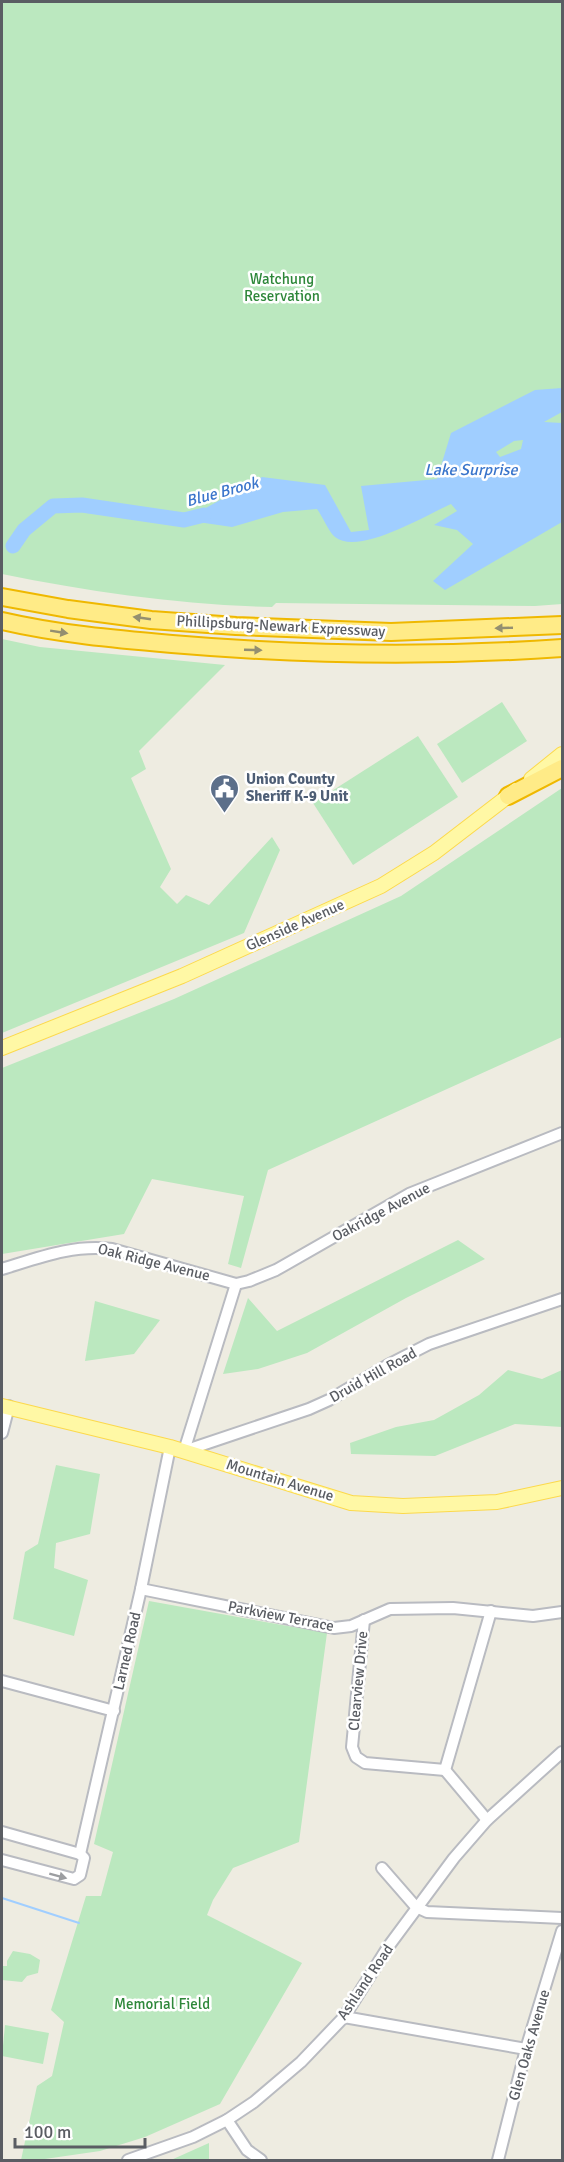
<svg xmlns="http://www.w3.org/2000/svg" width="564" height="2162" font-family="Signika,sans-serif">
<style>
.green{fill:#bbe8bf}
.water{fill:#a0ceff;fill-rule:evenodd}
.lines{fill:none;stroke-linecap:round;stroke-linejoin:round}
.stream{stroke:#a0ceff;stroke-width:2}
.river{stroke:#a0ceff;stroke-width:15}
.minor-casing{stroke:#b9bbc1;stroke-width:14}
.major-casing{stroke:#fcd94c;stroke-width:16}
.highway-casing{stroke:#efb800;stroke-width:20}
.minor{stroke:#fff;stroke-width:10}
.major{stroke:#fff8a5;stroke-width:14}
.highway{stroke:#ffeb87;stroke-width:16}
.oneway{fill:#948f70}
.oneway2{fill:#9c9ea1}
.labels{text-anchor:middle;stroke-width:5;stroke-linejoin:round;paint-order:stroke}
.park-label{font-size:15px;fill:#2e873a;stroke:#fff}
.street-label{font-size:15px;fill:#5a5d63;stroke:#fff}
.service-label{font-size:15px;font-weight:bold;fill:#4e5e75;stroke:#fff;text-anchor:start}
.water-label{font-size:16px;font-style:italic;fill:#3a75cb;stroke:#fff}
</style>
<rect width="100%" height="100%" fill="#eeece1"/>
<g class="green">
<path d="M2,2H562V604L535,606L276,603L272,607C181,605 91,592 2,574Z"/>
<polygon points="2,639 40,647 225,665 139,751 146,769 131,778 171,869 160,887 177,904 186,895 209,905 272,837 280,850 244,933 2,1033"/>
<polygon points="502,702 527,741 462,783 437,744"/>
<polygon points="418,736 458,797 353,865 313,803"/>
<polygon points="562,788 562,1037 268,1170 241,1268 228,1264 244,1196 152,1179 124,1234 2,1254 2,1068 174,999 401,896"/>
<polygon points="458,1240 485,1259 406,1298 307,1353 258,1369 223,1374 248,1298 277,1331"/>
<polygon points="95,1301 160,1320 134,1354 85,1361"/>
<polygon points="562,1370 562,1427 515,1424 435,1456 351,1454 350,1443 396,1427 434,1420 479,1395 508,1370 542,1379"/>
<polygon points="56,1465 100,1474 90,1534 56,1543 54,1568 88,1580 74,1636 13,1619 25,1552 38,1544"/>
<polygon points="149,1601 327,1633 299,1842 233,1868 213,1900 207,1915 302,1963 220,2104 145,2137 100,2151 38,2160 21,2160 37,2086 52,2076 64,2022 51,2010 86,1896 101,1896 113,1852 94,1844"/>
<polygon points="13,1951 30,1954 40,1960 38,1973 27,1976 22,1982 2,1980 2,1966 7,1966 7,1961"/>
<polygon points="5,2025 49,2033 43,2064 2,2056"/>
<polygon points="209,2143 209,2160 171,2160"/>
</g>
<path class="water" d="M562,388V412L544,422L562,423V522L445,590L433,581L473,544L457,530L434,525L457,511L451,504C426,515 359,556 335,537C328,531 323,517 317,509L283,512L232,527L184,520L262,477L325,485L351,532L369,530L361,486L437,479L451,433L535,390ZM523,440L521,449L500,457L496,452L514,441Z"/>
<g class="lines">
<polyline class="stream" points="2,1898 79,1923"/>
<polyline class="river" points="13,546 24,530 53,506 82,505 184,520 204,515"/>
<defs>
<g id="minor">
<path d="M2,1269C38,1258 73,1244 112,1249L236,1284L249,1281L276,1270L409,1194L562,1133"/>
<polyline points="2,1433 9,1406"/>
<polyline points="184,1451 309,1409 329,1400 388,1365 429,1344 562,1299"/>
<polyline points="184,1451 236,1284"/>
<polyline points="141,1589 334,1628 351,1626 390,1609 453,1608 533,1616 562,1612"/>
<polyline points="364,1620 352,1747 356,1757 365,1763 445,1770"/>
<polyline points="2,1681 114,1711"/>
<polyline points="445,1770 491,1611"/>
<polyline points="445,1770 487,1820"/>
<polyline points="2,1832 80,1854 84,1858 80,1875 74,1879 2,1860"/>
<polyline points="80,1854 141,1589 170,1447"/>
<polyline points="382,1868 416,1907 427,1912 562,1918"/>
<polyline points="344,2017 526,2049"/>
<polyline points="227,2120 247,2150 261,2160"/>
<polyline points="128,2160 193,2137 227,2120 254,2102 301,2062 344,2017 388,1947 454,1858 487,1820 562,1752"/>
<polyline points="498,2160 526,2049 562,1931"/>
</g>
<g id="major">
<polyline points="531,779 562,754"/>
<polyline points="2,1048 182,976 381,886 434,853 516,790"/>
<polyline points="2,1406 170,1447 351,1503 403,1506 497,1502 562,1488"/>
</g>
<g id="highway">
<polyline points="2,597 68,609 151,620 236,626 391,632 562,625"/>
<path d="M2,621C58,634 115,639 172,644C301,655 433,657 562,648"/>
<polyline points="508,796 562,768"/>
</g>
</defs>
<use href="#minor" class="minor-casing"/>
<use href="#major" class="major-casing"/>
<use href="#highway" class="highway-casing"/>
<use href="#minor" class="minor"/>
<use href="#major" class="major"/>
<use href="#highway" class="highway"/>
</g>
<defs><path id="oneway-solid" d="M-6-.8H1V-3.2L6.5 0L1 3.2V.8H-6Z" transform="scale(1.5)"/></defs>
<g class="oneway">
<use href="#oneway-solid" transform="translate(142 618) rotate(-172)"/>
<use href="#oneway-solid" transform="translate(504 628) rotate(178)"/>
<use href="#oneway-solid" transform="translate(59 632) rotate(9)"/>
<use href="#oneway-solid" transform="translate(253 650) rotate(2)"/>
</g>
<use class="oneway2" href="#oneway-solid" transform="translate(58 1876) rotate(15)"/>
<defs>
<symbol id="civic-pin" viewBox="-11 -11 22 30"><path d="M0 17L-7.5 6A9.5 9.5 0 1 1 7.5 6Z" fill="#5c6f8a" stroke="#fff"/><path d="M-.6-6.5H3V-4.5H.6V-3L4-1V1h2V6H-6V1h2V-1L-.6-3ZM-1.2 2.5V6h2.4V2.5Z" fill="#fff"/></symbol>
</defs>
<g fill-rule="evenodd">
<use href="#civic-pin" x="208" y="772" width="33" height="45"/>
</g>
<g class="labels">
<g class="park-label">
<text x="282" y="284">Watchung<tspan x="282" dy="17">Reservation</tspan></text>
<text x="162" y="2009">Memorial Field</text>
</g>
<g class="street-label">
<text transform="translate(281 626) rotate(3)" y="5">Phillipsburg-Newark Expressway</text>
<text transform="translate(295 925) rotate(-24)" y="5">Glenside Avenue</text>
<text transform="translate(381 1212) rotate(-28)" y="5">Oakridge Avenue</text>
<text transform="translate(154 1262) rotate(14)" y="5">Oak Ridge Avenue</text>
<text transform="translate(373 1375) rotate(-29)" y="5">Druid Hill Road</text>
<text transform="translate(280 1480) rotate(17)" y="5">Mountain Avenue</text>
<text transform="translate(281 1616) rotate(11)" y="5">Parkview Terrace</text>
<text transform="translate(127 1651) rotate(-77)" y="5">Larned Road</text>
<text transform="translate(358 1681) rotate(-85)" y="5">Clearview Drive</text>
<text transform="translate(365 1982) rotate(-56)" y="5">Ashland Road</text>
<text transform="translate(529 2045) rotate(-74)" y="5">Glen Oaks Avenue</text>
</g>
<g class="service-label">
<text x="246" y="784">Union County<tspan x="246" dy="17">Sheriff K-9 Unit</tspan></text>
</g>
<g class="water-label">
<text x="471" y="475">Lake Surprise</text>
<text transform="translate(222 491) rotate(-15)" y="6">Blue Brook</text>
</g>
</g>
<rect width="564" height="2162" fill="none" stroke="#5a5d63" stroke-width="6"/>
<path d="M15 2138v9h130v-9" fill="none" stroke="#5a5d63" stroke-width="3"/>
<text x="24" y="2138" font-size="18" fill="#5a5d63" stroke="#ffffff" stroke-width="4.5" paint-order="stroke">100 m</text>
</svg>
